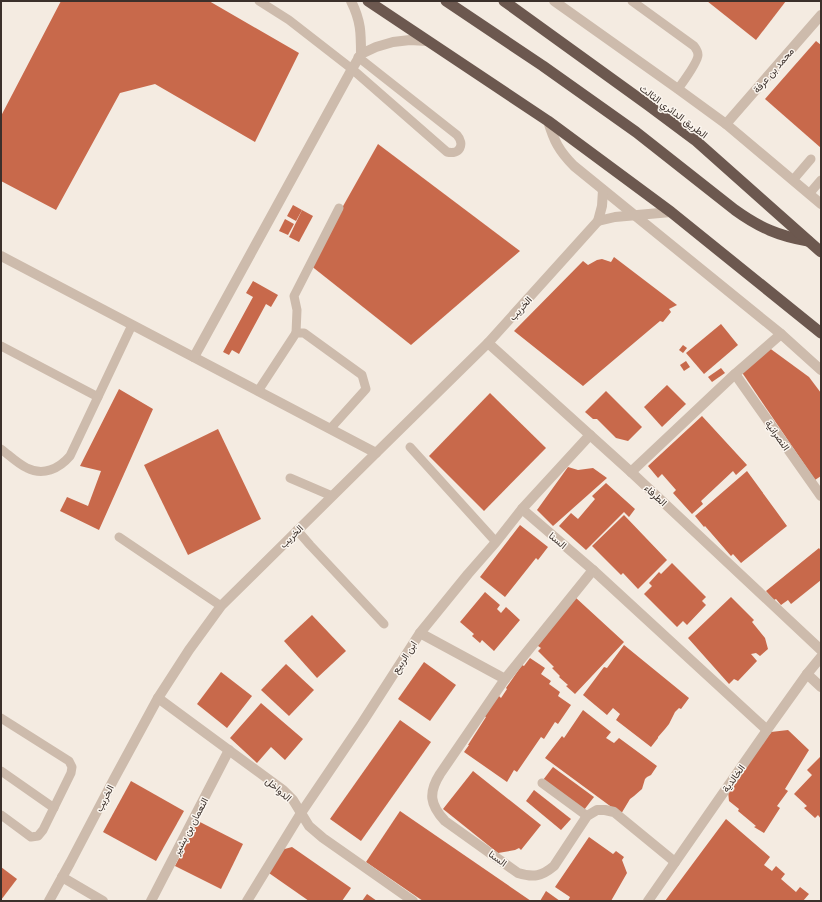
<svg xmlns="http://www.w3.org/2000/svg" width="822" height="902" font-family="Overpass,Vazirmatn,sans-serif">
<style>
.building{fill:#c8694b}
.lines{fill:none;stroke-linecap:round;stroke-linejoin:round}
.service{stroke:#cdbbac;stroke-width:9}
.minor{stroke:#cdbbac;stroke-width:10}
.trunk{stroke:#6c584f;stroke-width:11}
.labels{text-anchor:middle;stroke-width:3;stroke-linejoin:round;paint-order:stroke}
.street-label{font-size:10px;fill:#3b302b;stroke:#fbf5ee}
</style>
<rect width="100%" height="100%" fill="#f4ebe1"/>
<g class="building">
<polygon points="61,1 209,1 299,53 255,142 155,84 120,93 56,210 1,181 1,116"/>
<polygon points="707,1 786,1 756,40"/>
<polygon points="816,41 821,45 821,148 765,99"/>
<polygon points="378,144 520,251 411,345 310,265"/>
<polygon points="293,205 302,210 296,221 287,216"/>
<polygon points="302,210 313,216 299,242 289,237"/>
<polygon points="285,219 294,224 288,235 279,231"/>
<polygon points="614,257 677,305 669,309 671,312 663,322 660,321 583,386 514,331 583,261 588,265 597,260 602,259 611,262"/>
<polygon points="253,281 278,295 271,307 266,304 239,354 232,350 229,355 223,352 253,297 246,293"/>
<polygon points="721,324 738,345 704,374 686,353"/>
<polygon points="683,345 687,348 683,353 679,350"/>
<polygon points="768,347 809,377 821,393 821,476 815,480 741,371"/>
<polygon points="686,361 690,367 684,371 680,365"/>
<polygon points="721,368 725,373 712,382 708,377"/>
<polygon points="667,385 686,404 662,427 644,407"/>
<polygon points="119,389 153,409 99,530 60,511 67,497 88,506 101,471 80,466"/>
<polygon points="606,391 642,427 628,441 616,438 597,419 593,419 585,412"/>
<polygon points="490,393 546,448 484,511 429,456"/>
<polygon points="702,416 747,465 736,475 733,471 701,501 703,504 692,514 673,493 676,490 662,474 658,478 648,466"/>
<polygon points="218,429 261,519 188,555 144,465"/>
<polygon points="568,467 578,470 593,468 607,478 553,526 537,510"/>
<polygon points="747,471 787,526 741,563 733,554 731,556 705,526 704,527 695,516"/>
<polygon points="606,483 635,509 629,517 624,512 586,550 559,526 571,513 578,519 595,499 592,496"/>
<polygon points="624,515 667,560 638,589 623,573 621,575 592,546"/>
<polygon points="520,525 548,547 538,560 536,558 505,597 480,577"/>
<polygon points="819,548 821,551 821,580 791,604 788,600 781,605 776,599 774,600 766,591"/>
<polygon points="672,563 706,597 702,601 706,605 687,625 683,621 677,627 644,594 652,586 649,583 659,572 661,574"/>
<polygon points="485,592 500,605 497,609 501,613 506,607 520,620 494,651 482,640 480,643 472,636 474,634 460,622"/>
<polygon points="575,597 624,642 575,694 566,686 568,685 559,677 560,676 552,668 554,667 538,651 541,648 535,644"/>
<polygon points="731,597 754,620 752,622 765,638 768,649 760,656 756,653 751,654 757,661 738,681 734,679 729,684 688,638"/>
<polygon points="312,615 346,651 317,678 284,641"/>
<polygon points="624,645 689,698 681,709 679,708 675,712 669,724 665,729 658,737 658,738 651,747 616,720 620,714 613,708 607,715 583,695 604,667 607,668"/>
<polygon points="530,658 545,668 541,674 551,681 549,684 560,692 558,696 571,705 558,724 555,722 544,739 541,737 517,772 514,770 507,782 464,752 469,745 468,745 486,717 484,716 498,695 501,698 507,689 506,688 522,665 524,666"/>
<polygon points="424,662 456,685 430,721 398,699"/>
<polygon points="286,664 314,690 289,716 261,690"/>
<polygon points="221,672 252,696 227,728 197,704"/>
<polygon points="261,703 303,739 285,760 271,747 257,763 230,738"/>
<polygon points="583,710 611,732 606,738 614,743 619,738 657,766 651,775 647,777 645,779 642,789 634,796 630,799 621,814 545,758 562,736 564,738"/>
<polygon points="400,720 431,742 361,841 330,819"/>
<polygon points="788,730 809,750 785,789 788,791 777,806 780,808 764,833 754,827 756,826 738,811 739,809 729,801 728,791 771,732"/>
<polygon points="821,756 821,819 818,815 815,818 804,808 807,806 794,794 812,775 807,770"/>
<polygon points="553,767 594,797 584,810 543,780"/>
<polygon points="473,771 541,825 521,850 519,848 515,850 498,853 443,809"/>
<polygon points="131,781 184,811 156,861 103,832"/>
<polygon points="534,790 571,819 561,830 526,801"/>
<polygon points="400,811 531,901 423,901 366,862"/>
<polygon points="726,819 770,857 764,865 772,871 776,866 785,874 781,879 796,892 800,887 809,894 803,901 665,901"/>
<polygon points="198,821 243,844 221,889 175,866"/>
<polygon points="589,837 613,854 616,851 624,857 622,860 627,873 611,901 568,901 570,897 555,887"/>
<polygon points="292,847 351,888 342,901 309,901 266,871 281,850"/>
<polygon points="1,867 17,879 1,900"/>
<polygon points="546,891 560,901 540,901"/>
<polygon points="367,894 377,901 362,901"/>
</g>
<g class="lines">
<g class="service">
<path d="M259,1L289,20L352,69L447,152C460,155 465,144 457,135L358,57"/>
<path d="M632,1L694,46C696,49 698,51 698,55C698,62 683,82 678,89"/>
<polyline points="793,180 811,159"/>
<polyline points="809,194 821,180"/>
<polyline points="296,333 297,310 294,296 339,208"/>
<polyline points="1,346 98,397"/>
<polyline points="258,391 296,333 304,333 362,375 366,389 330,429"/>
<polyline points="410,447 496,542"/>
<path d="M1,449C9,455 18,464 27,468C43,476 59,469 70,456L132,325"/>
<polyline points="290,478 332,496"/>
<polyline points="297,530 310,545 384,624"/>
<polyline points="119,537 221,606"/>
<polyline points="1,718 69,761 72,767 71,773 43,830 38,836 31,837 1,815"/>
<polyline points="1,771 54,808"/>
<polyline points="542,783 587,816"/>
</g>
<g class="minor">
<path d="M351,1C361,21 361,33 361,54"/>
<polyline points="554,1 678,89 726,124 821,204"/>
<path d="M548,121C554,141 559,151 574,166L781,334L821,370"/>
<polyline points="726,124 821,15"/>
<polyline points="598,221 615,217 671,212"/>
<polyline points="1,256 376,453"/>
<polyline points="488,343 631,472 821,650"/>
<polyline points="194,357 352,69 361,54 376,47 393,42 410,40 427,41"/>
<polyline points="735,374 821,496"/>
<polyline points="631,472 735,374 781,334"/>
<polyline points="522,509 593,570 767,730"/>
<path d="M593,570L505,679L440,774C428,793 430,805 445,821L518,873C534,878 542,876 554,866L587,816L597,810H605L614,812L675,862"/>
<polyline points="420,633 505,679"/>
<polyline points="807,674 821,687"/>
<polyline points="158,698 283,790 293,800 309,826 323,838 413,901"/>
<polyline points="62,877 103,901"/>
<polyline points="49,901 70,863 114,779 158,698 189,650 221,606 376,453 488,343 598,221 602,206 603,190"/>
<polyline points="151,901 229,750"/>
<polyline points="247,901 301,813 362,723 420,633 468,574 496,542 522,509 590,435"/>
<polyline points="648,901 767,730 807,674 821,657"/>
</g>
<g class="trunk">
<polyline points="368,1 548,121 671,212 821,333"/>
<path d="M446,1L543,66L636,132L735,210C760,228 779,236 808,241"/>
<polyline points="504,1 648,105 695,140 821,252"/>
</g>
</g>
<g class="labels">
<g class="street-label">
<text transform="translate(773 70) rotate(-49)" y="4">محمد بن عرفة</text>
<text transform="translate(674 111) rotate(37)" y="4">الطريق الدائري الثالث</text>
<text transform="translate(520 308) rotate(-48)" y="4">الخريب</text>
<text transform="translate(778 435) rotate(55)" y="4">النصرانية</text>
<text transform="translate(656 495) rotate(43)" y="4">الطرفاء</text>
<text transform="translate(291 536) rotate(-45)" y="4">الخريب</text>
<text transform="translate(558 540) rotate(40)" y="4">السنا</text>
<text transform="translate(404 657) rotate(-57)" y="4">ابن الربيع</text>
<text transform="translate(733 778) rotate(-55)" y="4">الخالدية</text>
<text transform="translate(279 789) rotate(41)" y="4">الدواخل</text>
<text transform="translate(104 798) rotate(-63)" y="4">الخريب</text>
<text transform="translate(190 826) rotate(-62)" y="4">النعمان بن بشير</text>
<text transform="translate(498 858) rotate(36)" y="4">السنا</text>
</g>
</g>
<rect width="822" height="902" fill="none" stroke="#3b302b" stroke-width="4"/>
</svg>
